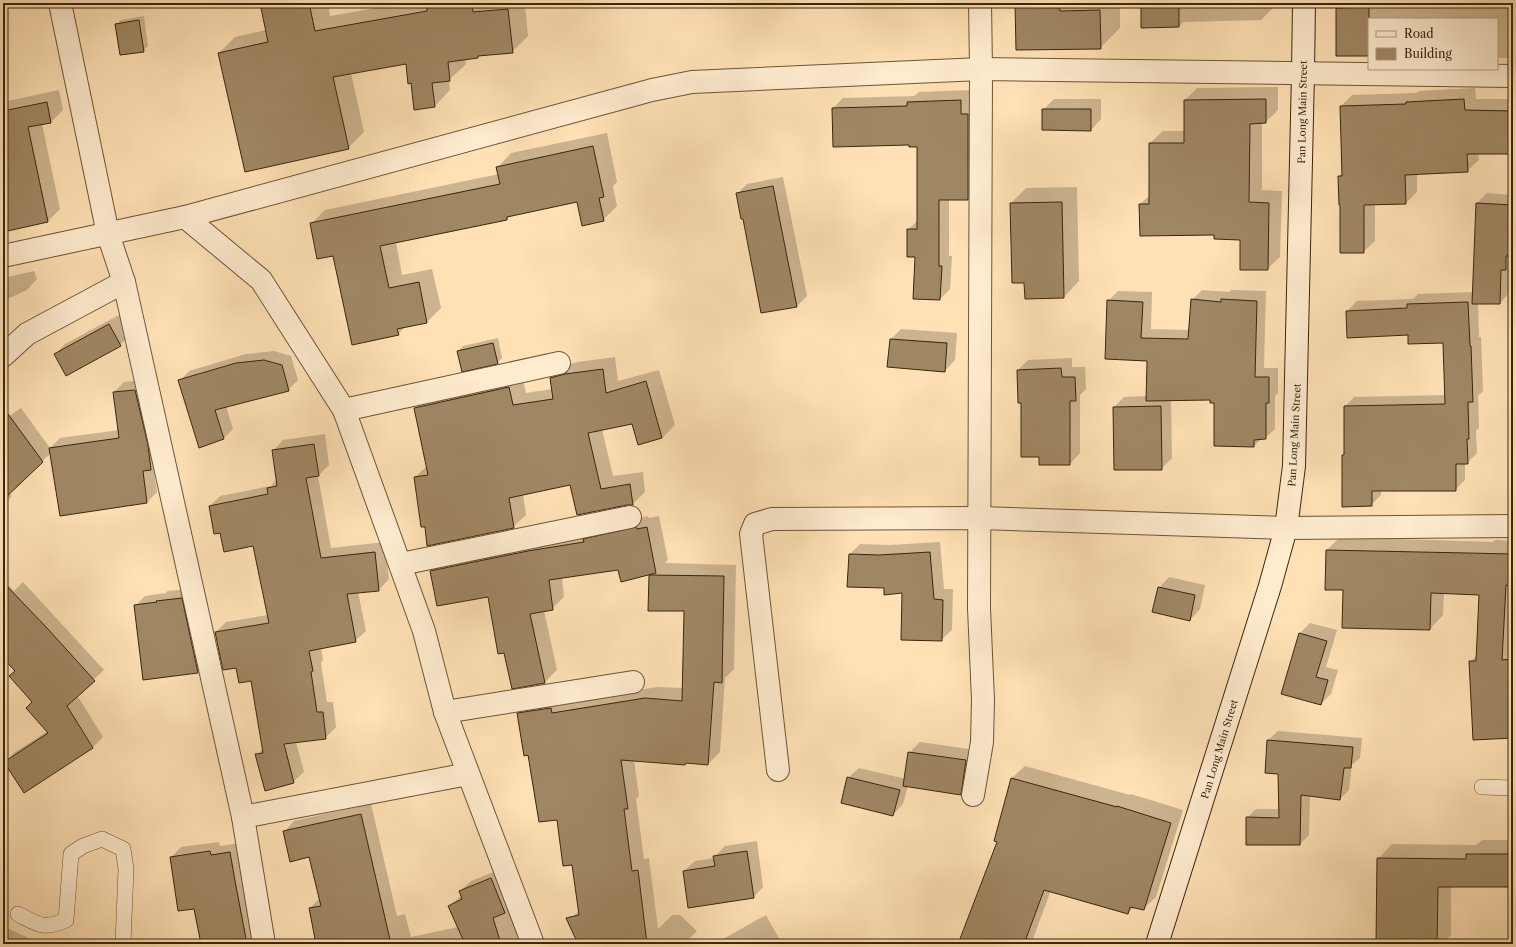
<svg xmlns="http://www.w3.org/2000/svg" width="1516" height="947" font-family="'Libre Caslon Text',serif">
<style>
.shadow{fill:#0003}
.building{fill:#a08764;stroke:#3a260d}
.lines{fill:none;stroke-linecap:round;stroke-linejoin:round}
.lane-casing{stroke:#6b5537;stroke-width:16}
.street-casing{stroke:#6b5537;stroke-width:24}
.secondary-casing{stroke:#3a260d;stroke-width:24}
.lane{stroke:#ffeccf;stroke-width:15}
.street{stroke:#ffeccf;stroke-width:22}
.secondary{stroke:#ffeccf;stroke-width:22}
.labels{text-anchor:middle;stroke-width:4;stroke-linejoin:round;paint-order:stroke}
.street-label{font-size:10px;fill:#3a260d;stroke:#ffeccf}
</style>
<rect width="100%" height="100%" fill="#ffe1b5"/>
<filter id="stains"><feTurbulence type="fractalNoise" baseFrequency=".005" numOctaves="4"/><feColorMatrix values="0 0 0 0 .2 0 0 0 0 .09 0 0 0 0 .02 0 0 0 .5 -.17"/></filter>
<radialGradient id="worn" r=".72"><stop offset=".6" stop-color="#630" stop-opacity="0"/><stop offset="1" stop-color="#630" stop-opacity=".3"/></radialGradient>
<g class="shadow">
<polygon points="261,3 328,3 330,16 403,3 525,3 528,36 512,52 480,55 478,57 465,59 466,64 449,80 450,90 435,106 411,82 406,63 351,73 364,132 348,148 219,53 235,37 266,30"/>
<polygon points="1016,3 1120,3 1120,28 1100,48"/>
<polygon points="1142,3 1276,3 1276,5 1261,20 1184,22 1179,26"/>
<polygon points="1342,3 1513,3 1513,58 1497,58 1497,19 1369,19 1369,55 1337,55 1337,8"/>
<polygon points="144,16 148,46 143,51 116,25 121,20"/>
<polygon points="1278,87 1278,110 1266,122 1262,123 1262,190 1282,191 1280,257 1267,269 1242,239 1215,234 1140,204 1150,195 1150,143 1163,131 1185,131 1185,100 1197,88"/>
<polygon points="1475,88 1476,99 1513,99 1513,153 1478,153 1479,160 1467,171 1417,173 1417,192 1406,203 1375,204 1375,241 1363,252 1341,204 1339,176 1343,173 1341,106 1352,95 1416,93 1419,91"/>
<polygon points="59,90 63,110 51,122 42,124 60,209 48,221 3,231 3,102"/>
<polygon points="971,90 978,189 968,199 949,199 949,256 952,256 950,289 940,299 916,256 908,230 918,220 918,146 910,144 834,146 833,108 843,98 914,96 919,92"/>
<polygon points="1054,99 1101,99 1101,119 1091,130 1043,110"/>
<polygon points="607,133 617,182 613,186 617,206 603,220 578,201 511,215 507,219 396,242 402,275 432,269 441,308 427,322 406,326 398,334 334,255 311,224 325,210 499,174 498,167 511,153"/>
<polygon points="783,177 807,296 797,306 761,312 744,218 737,194 747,184"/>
<polygon points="1077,187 1079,281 1064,297 1025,282 1011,203 1026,188"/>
<polygon points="1487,193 1513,195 1513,261 1510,264 1509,293 1500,303 1478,303 1479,337 1481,337 1483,391 1478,396 1479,428 1476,431 1477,453 1467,463 1465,463 1465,480 1455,490 1381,490 1381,495 1371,505 1343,455 1345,453 1345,407 1354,397 1446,395 1444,342 1409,334 1347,311 1357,301 1413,299 1418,294 1473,292 1477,203"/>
<polygon points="34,271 37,279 27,290 3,301 3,278"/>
<polygon points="1202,290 1229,292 1231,290 1266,291 1264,368 1278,368 1278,393 1275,396 1275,429 1265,438 1261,439 1254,446 1211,399 1171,399 1172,458 1161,469 1114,407 1124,397 1147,396 1148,360 1108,301 1118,291 1152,292 1151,329 1190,330 1192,300"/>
<polygon points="119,315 130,335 120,345 55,355 65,344"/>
<polygon points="901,329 957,333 955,360 945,371 891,339"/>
<polygon points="498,338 502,358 497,363 458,351 463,346"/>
<polygon points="274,351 291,356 298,380 288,390 226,406 233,429 224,438 200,446 180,381 189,371 246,354"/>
<polygon points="615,357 618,381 659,370 675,425 662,438 638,444 633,423 602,429 613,476 643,472 645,492 633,504 627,504 571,484 523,494 526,515 513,527 425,526 415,477 427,466 415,408 428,395 522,375 526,393 552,389 551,378 564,365 578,362"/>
<polygon points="1072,358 1072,367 1085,367 1086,389 1080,395 1080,453 1070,464 1040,456 1022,402 1019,402 1018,370 1028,360"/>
<polygon points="145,380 161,459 153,466 157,492 147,502 51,453 9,493 12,496 3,505 3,420 21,408 50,448 60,438 119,430 114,392 124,382"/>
<polygon points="325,434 329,465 318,476 331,548 385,542 389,579 379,590 358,592 366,631 355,641 321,648 323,660 321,663 327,702 333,702 336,727 325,738 296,742 304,772 293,782 257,755 263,748 252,680 237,667 216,632 226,622 268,615 254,545 220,532 210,506 220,496 271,486 277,479 273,451 283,440"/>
<polygon points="648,516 649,518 659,516 668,560 665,563 736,565 734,669 725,678 720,752 708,764 687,762 685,764 634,760 639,796 636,799 644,859 649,858 658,929 672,915 680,915 697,931 684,944 588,944 573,917 579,911 572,864 558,819 529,754 519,713 531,701 564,701 658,687 683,688 685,610 649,610 650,574 619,569 562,577 564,597 552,609 544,611 557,670 545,682 512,688 505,651 489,595 431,571 444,559"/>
<polygon points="1340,537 1493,542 1495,540 1513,541 1513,737 1470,662 1477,655 1480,594 1444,593 1443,615 1430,629 1344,589 1327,550"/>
<polygon points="940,542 944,589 953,589 952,630 941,640 904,592 884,587 850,554 860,544 890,545"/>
<polygon points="1169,577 1205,585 1200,609 1190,620 1159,588"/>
<polygon points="3,580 14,591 23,582 104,670 77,695 103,737 93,747 24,792 5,762 15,752 48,731 16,670 3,657"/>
<polygon points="191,589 208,662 198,672 135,606 145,596 166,593 167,591"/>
<polygon points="1310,623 1337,630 1326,667 1338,670 1331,694 1321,704 1300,633"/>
<polygon points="1278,731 1362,738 1360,758 1352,765 1349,790 1340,799 1310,795 1309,835 1300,844 1247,818 1256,809 1280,809 1279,773 1266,772 1268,740"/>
<polygon points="920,742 976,750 971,783 960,794 908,786 903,804 893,815 848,778 859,768 906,779 909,753"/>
<polygon points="1025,766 1130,795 1131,794 1183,810 1156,897 1143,909 1134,907 1128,913 1051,890 1031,944 959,944 998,841 995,840 1012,778"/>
<polygon points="371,804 397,916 405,914 411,937 458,927 449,906 462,895 460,891 471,881 501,869 536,944 312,944 316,940 310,908 320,898 309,856 284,832 294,821"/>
<polygon points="1482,840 1513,840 1513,886 1451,886 1451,935 1442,944 1377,944 1378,859 1392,844 1476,845"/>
<polygon points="757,841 763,887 753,898 684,871 695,861 715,858 715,856 725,846"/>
<polygon points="219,842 220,846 240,843 266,944 201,944 195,907 171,857 181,847"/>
<polygon points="766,915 782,944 714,944"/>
<polygon points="3,926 39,943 42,940 52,944 3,944"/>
</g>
<g class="building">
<polygon points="260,3 309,3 315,31 427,11 427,3 472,3 473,12 508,9 513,53 478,56 478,58 448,62 450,81 432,83 435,107 414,110 411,83 408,84 406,64 333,77 349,149 245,172 218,53 268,42"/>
<polygon points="1015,3 1059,3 1060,11 1100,10 1101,49 1016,50"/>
<polygon points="1141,3 1179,3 1179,27 1141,28"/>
<polygon points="1369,7 1369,56 1336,56 1336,8"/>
<polygon points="139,20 144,52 120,55 115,24"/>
<polygon points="1266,99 1266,123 1250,124 1249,202 1269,203 1268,270 1240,270 1240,240 1214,239 1214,235 1140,236 1139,204 1149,204 1149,143 1184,143 1184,100"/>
<polygon points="1464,99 1465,110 1513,111 1513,154 1467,154 1468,172 1405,175 1406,204 1364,205 1364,253 1340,253 1340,205 1339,205 1338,176 1342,176 1340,106 1406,104 1406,102"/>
<polygon points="961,100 961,114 968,114 968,200 939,200 939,266 942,266 940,300 913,299 915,257 907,257 907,229 917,229 917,147 909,147 909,145 833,147 832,108 907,106 907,102"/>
<polygon points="47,102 51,123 28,127 48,222 3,232 3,111"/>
<polygon points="1042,109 1091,109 1091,131 1042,130"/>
<polygon points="593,146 604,197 599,198 604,221 582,226 577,202 507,217 507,220 380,246 389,288 419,282 427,323 397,329 399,335 352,345 333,256 317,259 310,223 500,184 496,167"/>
<polygon points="773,186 797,307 761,313 743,219 741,219 736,193"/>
<polygon points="1062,202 1064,298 1025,299 1024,283 1012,283 1010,203"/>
<polygon points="1476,203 1513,205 1513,256 1506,256 1506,270 1501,270 1500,304 1472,304"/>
<polygon points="1191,299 1221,302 1221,299 1257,301 1255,377 1269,377 1269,403 1266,403 1266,439 1254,440 1254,447 1214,446 1214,403 1210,403 1210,400 1146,401 1147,361 1105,359 1107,300 1143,302 1141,338 1188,339"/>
<polygon points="1468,302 1470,346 1471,346 1473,402 1468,402 1469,439 1467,439 1468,464 1456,464 1456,491 1372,491 1372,506 1342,507 1342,455 1344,455 1344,406 1445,404 1443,343 1408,344 1408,335 1347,338 1346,311 1407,308 1407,304"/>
<polygon points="109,324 121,346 66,376 54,354"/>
<polygon points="890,339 947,343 945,372 887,367"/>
<polygon points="493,343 498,364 462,372 457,351"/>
<polygon points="264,360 282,365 289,391 215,410 224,439 199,448 178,380 236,363"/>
<polygon points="1061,368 1062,377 1075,377 1076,401 1070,401 1070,465 1039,465 1039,457 1021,457 1021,403 1018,403 1017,370"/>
<polygon points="603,369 606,393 646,381 662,438 638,445 632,424 588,433 601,489 630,484 633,505 627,505 577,515 570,485 509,498 514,528 427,546 425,527 421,527 414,477 428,475 414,408 509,387 513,405 553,399 550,378 565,374"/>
<polygon points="135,390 148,445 151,470 143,471 147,503 60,516 49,448 119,438 113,392"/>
<polygon points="1161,406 1162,470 1114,470 1113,407"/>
<polygon points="3,407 43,462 3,500"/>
<polygon points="314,444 319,476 306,478 321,558 375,552 379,591 347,594 356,642 309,651 313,671 311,672 317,712 323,712 326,739 284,744 294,783 265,791 255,754 263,753 251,681 239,683 236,668 223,670 215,632 269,623 253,546 224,552 220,533 214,534 209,506 268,494 267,488 277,486 272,450"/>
<polygon points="636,527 637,529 647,527 656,573 621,582 618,570 549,580 553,610 530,614 545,683 512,689 504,653 498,654 488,597 437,606 430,571 528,551 584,542 583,539"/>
<polygon points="1326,550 1513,554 1513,586 1506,585 1502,660 1513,659 1513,738 1473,740 1469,661 1476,661 1479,595 1431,593 1430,630 1342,628 1343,590 1325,590"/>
<polygon points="930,552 934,599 943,600 942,641 901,640 902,593 884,595 884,588 847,587 849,554 879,555"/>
<polygon points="649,575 724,576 722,683 714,682 708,765 686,763 685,765 621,760 628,809 624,809 632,871 638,870 647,944 578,944 566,918 579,915 572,865 563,866 557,820 539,822 528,755 524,756 517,713 551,708 552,713 645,698 682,701 684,611 648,611"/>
<polygon points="3,582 47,628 95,681 67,706 93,748 24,793 4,762 48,733 26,708 32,702 9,676 15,671 3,658"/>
<polygon points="1158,587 1195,595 1190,621 1152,612"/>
<polygon points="182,598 198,673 143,680 134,605 157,602 156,601"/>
<polygon points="1299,633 1327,641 1316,677 1328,680 1321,705 1281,694"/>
<polygon points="1267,740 1353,747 1351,768 1344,768 1340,800 1301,795 1300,845 1246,845 1246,817 1279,818 1278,774 1265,773"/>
<polygon points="908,752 966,760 961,795 903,786"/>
<polygon points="847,777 900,790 893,816 841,803"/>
<polygon points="1011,778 1117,807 1117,806 1171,823 1144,910 1130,907 1128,914 1044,890 1024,944 958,944 997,842 994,841"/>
<polygon points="361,814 391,944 316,944 309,908 321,906 309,857 290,862 283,831"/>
<polygon points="210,851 211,855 230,852 235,881 247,944 201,944 194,909 178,911 170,857"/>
<polygon points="747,851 754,898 688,908 683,871 715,866 713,856"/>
<polygon points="1466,854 1513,854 1513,887 1438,887 1437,944 1376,944 1377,858 1466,859"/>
<polygon points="491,878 505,913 493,918 501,944 465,944 448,906 462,899 459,891"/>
</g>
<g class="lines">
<defs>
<g id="lane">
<polyline points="1482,787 1513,788"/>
<path d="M18,914C39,925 43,930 66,920L71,854L83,846L102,839L123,849L126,869L123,944"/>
</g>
<g id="street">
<polyline points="60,3 108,234 124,282 243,817 264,944"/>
<polyline points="185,217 261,280 344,410 424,631 445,712 533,944"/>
<polyline points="3,256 185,217 652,90 692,82 981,69 1513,76"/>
<polyline points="3,356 27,334 124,282"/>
<polyline points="344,410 559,363"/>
<polyline points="401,564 630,517"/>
<polyline points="445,712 633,682"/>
<polyline points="778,770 751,534 755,524 772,519 980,518 1286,528 1513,526"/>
<polyline points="973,795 982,742 983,700 979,608 981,69 980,3"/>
<polyline points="243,817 468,774"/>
</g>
<polyline id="secondary" points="1157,944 1270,586 1286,528 1294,466 1303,73 1304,3"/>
</defs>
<use href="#lane" class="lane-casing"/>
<use href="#street" class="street-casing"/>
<use href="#secondary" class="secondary-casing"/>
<use href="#lane" class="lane"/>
<use href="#street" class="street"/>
<use href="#secondary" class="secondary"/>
</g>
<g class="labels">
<g class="street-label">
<text transform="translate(1302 112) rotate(-89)" y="4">Pan Long Main Street</text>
<text transform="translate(1294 435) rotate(-87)" y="4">Pan Long Main Street</text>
<text transform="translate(1219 749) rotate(-73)" y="4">Pan Long Main Street</text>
</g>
</g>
<rect width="1516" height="947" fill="none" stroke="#ffe1b5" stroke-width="16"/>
<rect x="4" y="4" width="1508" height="939" fill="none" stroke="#3a260d" stroke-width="2"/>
<rect x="8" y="8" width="1500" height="931" fill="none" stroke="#3a260d"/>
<rect x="1368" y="18" width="130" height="52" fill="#ffeccf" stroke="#b09d81"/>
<rect x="1376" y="31" width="20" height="6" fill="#ffeccf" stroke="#b09d81"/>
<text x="1404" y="38" font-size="12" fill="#3a260d">Road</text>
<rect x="1376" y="48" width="20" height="12" fill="#a08764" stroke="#b09d81"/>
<text x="1404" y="58" font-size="12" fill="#3a260d">Building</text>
<rect width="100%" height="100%" filter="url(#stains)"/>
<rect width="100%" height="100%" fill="url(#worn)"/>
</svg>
